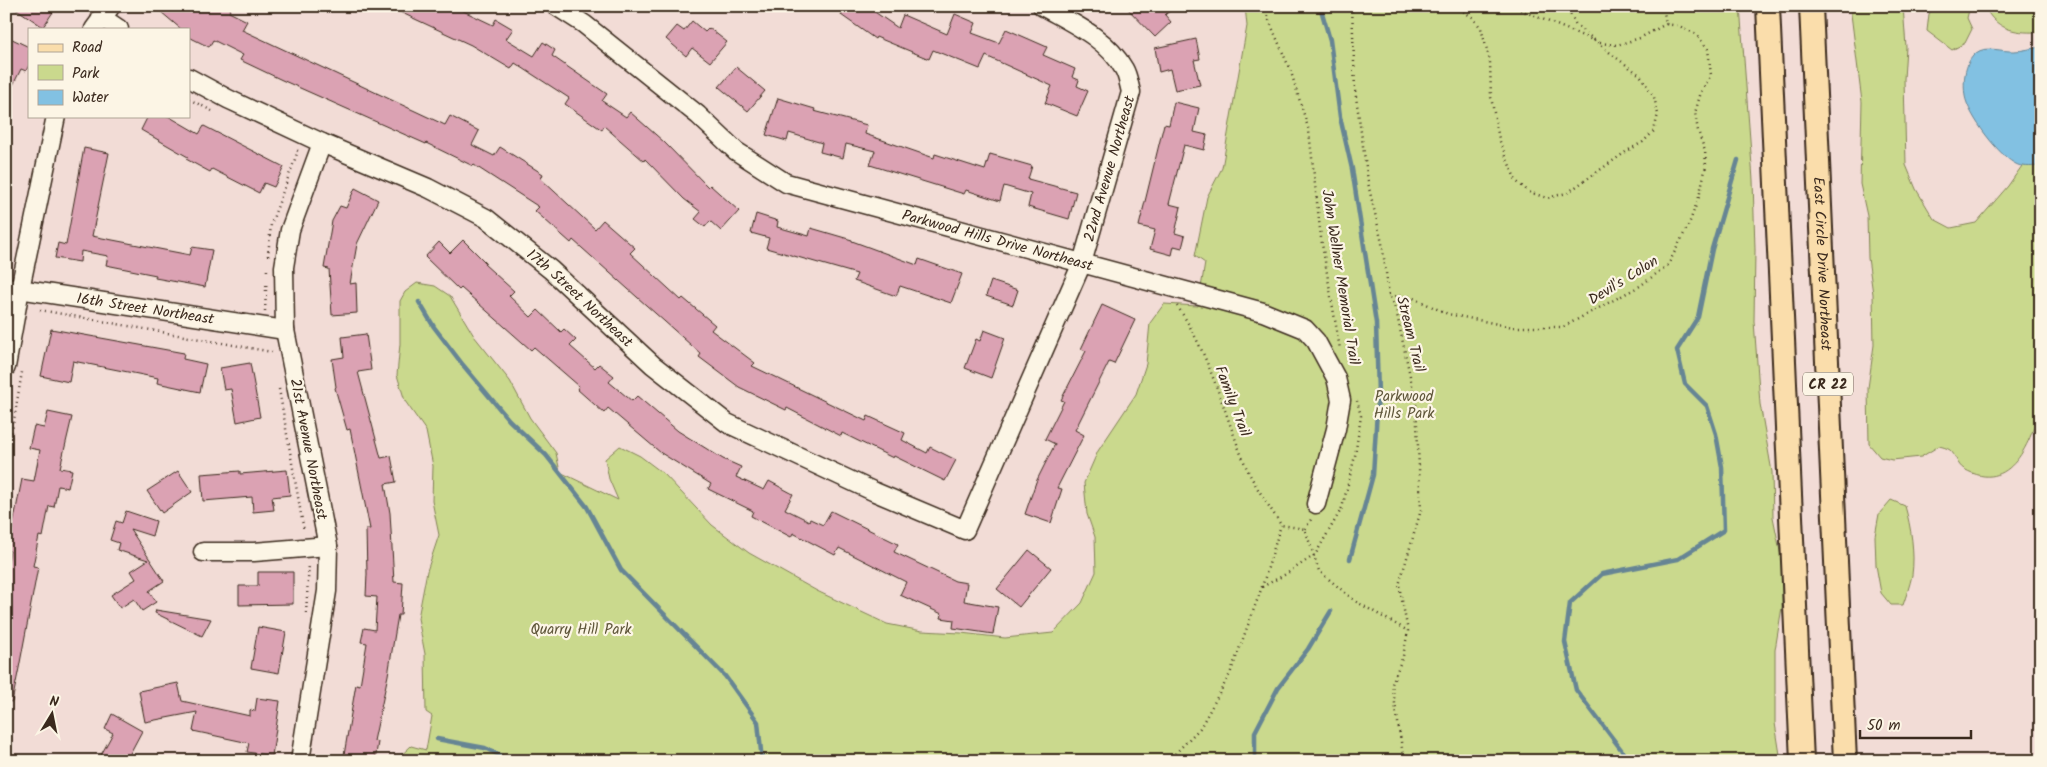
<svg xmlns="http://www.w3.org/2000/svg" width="2047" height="767" font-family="Kalam,sans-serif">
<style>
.green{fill:#cad98d;stroke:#828256}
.water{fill:#82c1e2;stroke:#668594}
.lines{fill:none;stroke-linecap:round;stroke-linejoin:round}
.stream{stroke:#668594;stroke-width:4.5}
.building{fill:#dba2b3;stroke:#3b2a1e}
.minor-casing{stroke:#3b2a1e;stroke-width:21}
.major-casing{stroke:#3b2a1e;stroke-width:26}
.path{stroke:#3b2a1e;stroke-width:2.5;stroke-dasharray:1 4;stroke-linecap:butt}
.minor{stroke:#fcf5e5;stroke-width:18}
.major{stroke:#faddab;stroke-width:22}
.labels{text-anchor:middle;stroke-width:4.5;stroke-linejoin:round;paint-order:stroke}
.shield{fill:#fcf5e5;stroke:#75675a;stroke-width:1}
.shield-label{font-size:14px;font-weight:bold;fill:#3b2a1e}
.street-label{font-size:15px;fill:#3b2a1e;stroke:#fcf5e5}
.park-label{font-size:15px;fill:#5f563a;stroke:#fcf5e5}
</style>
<rect width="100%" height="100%" fill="#f2dcd6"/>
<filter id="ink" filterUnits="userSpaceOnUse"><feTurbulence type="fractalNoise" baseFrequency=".02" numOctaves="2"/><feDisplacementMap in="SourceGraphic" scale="10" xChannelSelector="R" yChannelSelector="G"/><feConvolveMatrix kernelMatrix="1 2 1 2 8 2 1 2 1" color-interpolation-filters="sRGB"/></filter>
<g filter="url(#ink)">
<g class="green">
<polygon points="1245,6 1740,6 1753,180 1755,250 1754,321 1760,404 1772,472 1773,517 1782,561 1782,607 1775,650 1775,723 1781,761 395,761 411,746 426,750 432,716 426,712 425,654 418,618 427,571 439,535 432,501 433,466 426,431 405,401 397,375 400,344 400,301 405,292 417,283 435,286 450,296 474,336 510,381 530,418 556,453 560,472 618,500 609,479 605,459 620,446 640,456 664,474 712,525 749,553 817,591 887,624 922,631 961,633 1005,638 1053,633 1082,603 1096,572 1095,537 1087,514 1084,483 1098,451 1136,394 1146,364 1150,323 1164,304 1198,306 1205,263 1195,256 1207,197 1222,168 1247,26"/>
<path d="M1850,6H1903L1906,47L1904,79L1906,165L1916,189L1934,219L1951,228L1976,223L2008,186L2031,153L2041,144V405C2031,441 2011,496 1964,469C1957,465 1956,455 1950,450C1947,448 1943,447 1939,446L1921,457L1892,460L1880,457L1869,444L1868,388L1874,345L1873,294L1868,258L1867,216L1860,184L1862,102Z"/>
<polygon points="1935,6 1970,6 1967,18 1972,29 1965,43 1952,50 1927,31 1929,14"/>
<path d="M1984,6H2041V28L2037,32C2013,33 1996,29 1984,6Z"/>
<path d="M1891,500L1905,506C1911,527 1915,553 1912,575C1910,585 1906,596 1903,605H1891L1881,593L1876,565L1875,536L1879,514Z"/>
</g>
<path class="water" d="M2041,47V165C2035,167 2024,167 2018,165C2000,158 1968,115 1965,96C1963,82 1964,63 1976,53C1986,45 2003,52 2014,51C2023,51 2032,48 2041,47Z"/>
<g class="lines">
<g class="stream">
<polyline points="1320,6 1330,40 1340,117 1352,169 1376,323 1378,395 1373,475 1350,559"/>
<polyline points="419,302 434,327 463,365 509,420 546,455 587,507 621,570 725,676 758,722 762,761"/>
<polyline points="437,739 485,748 511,761"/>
<polyline points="1255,761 1255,732 1278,688 1308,649 1331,611"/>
<polyline points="1625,761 1623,752 1576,690 1565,642 1570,603 1602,574 1678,559 1724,530 1722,467 1716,434 1707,406 1685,384 1677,350 1698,317 1712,249 1738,160"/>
</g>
</g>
<g class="building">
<polygon points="12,6 57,6 43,27"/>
<polygon points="154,6 232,6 229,12 247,21 242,30 445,125 450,116 479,131 472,145 494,156 500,147 543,174 541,179 595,229 603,220 635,248 630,253 681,300 683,298 715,325 711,330 755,363 752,366 866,421 868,416 905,433 902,440 927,453 930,447 956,460 945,481 894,456 893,458 842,433 841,436 787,408 786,410 739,387 699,357 701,354 573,240 571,243 535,211 539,207 474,165 473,166 426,143 426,144 282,80 240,60 243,55 213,40 209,47 189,37 189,29 181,29"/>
<polygon points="387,6 453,6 493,25 496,19 513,29 506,39 534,56 543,42 555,50 552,56 607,94 602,101 626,117 630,112 664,142 708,187 710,185 739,211 721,231 710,221 705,227 695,219 701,212 684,199 645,159 644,161 604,126 602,130 565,104 569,98 515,63 511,69 471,45"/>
<polygon points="847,6 866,6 898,28 903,15 947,34 955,14 976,23 972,33 999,43 1006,29 1047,47 1043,55 1075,69 1072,77 1079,80 1077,86 1088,91 1077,116 1045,103 1052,86 986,56 980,69 933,50 929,59 876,37 875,39 841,15"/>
<polygon points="1125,6 1175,6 1165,15 1171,22 1155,37"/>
<polygon points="692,21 705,32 709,28 727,42 710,62 692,48 686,56 666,39 677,26 684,31"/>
<polygon points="10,38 29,47 29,65 26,71 21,69 6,99 6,45"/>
<polygon points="1196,39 1200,59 1194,60 1200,85 1175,90 1170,69 1159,72 1155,48"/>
<polygon points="736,67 765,91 748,111 719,87"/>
<polygon points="778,98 815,109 814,111 867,125 865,134 934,158 935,154 985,170 990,154 1032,166 1028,179 1076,192 1069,219 1028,207 1031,194 1004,186 1000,201 966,190 964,194 870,165 875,151 846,144 843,158 820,152 822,143 789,133 787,141 766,135"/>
<polygon points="1174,102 1199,108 1194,132 1207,135 1204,150 1184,145 1169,204 1181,207 1175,233 1185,236 1182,248 1174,246 1172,255 1150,249 1155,230 1139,226 1164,124 1169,125"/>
<polygon points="148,116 168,116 199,134 204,126 284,167 274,187 264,183 259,193 212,169 210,172 186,159 188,157 141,130"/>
<polygon points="84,148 109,153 92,236 190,255 192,247 212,250 205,287 155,278 156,275 106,265 108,256 81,251 80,262 55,258 58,243 66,245"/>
<polygon points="355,188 378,200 357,244 350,284 356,283 357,313 332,315 329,269 324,268 332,221 340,206 346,208"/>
<polygon points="756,214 778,221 777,227 809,236 811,228 852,240 852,241 917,265 919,259 962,274 951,303 900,286 896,296 854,281 857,274 766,248 769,238 751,233"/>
<polygon points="463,240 486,263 484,264 514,291 509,296 531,317 538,310 561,332 564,329 576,340 570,346 595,368 599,364 614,376 609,382 632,401 637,396 678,431 723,459 741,467 736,477 764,490 769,481 793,494 785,509 809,521 810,519 823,525 831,511 898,544 894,552 955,581 967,583 964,601 998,607 993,634 953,628 954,620 941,618 942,614 900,595 906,582 839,548 835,555 793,533 791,537 751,516 753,511 708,489 711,484 661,453 608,408 604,413 577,389 579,386 534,347 531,350 461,288 459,290 425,257 439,242 450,253"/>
<polygon points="991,281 1018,290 1013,305 986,296"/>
<polygon points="1102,305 1135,320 1114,364 1109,362 1075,430 1084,435 1057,488 1062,489 1051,523 1025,514 1036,482 1055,444 1045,439 1064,401 1061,400 1086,351 1081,349"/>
<polygon points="51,329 184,353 183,359 206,364 200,392 157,383 158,378 73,361 69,382 41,376"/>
<polygon points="984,330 1005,338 991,378 965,368 976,339 980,341"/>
<polygon points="366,334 371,370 358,372 381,458 391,456 396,482 385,484 390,513 394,582 403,583 401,615 398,615 388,675 374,741 378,742 375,761 343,761 356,684 360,685 367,643 361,642 364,628 375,630 377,597 366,596 367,574 366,529 370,529 350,429 347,430 335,388 336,387 332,359 344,357 342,337"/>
<polygon points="250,363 260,417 237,422 231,389 224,390 220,368"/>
<polygon points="48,412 72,417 60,468 72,470 68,488 58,486 54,507 49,506 43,537 39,536 33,566 38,567 19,668 12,702 6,701 6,574 10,551 8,550 22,479 34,481 40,450 29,448 34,426 44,428"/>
<polygon points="287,470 290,495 272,497 274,510 253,512 252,497 203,501 201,474 240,471 240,474"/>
<polygon points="178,471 192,492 162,513 147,491"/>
<polygon points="126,511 156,521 152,536 130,529 164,581 149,591 156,602 142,611 134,599 120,608 111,595 136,579 131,571 148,560 117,550 119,543 110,540 116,521 122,523"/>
<polygon points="1029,550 1051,568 1019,607 997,589"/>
<polygon points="258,572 293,572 293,604 239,605 239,586 258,586"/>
<polygon points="156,610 211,619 202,636 155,613"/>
<polygon points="258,627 286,632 279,673 251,668"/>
<polygon points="178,683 182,701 250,716 250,710 255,711 257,698 280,701 272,756 247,752 249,743 193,731 197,712 145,722 139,691"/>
<polygon points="112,714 142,731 126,761 112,761 101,755 113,733 105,729"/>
</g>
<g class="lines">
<defs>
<g id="minor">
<path id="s1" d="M556,6L584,24L698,115L736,151L786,183L1263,312L1305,329L1316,341L1336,378L1341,400L1336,429L1316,504"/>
<polyline points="101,17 119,29"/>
<polyline points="94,29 111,6"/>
<path id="s2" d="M189,78L228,99L322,143L428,188L486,218L551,270L653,365L727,423L875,492L965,530L1082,263L1131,92C1129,85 1128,76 1124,69C1107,38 1072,23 1042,6"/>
<path id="s3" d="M6,287L285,330"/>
<polyline points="6,367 20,289 56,116"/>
<polyline points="203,552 254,552 328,546"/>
<polyline points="300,761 327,591 328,546 285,330 284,267 290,230 322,143"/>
</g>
<g id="major">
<polyline points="1768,6 1802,761"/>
<path id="s4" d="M1811,6L1845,761"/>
</g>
</defs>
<use href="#minor" class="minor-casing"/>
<use href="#major" class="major-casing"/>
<g class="path">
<polyline points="1263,6 1291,72 1309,131 1321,238 1340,349"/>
<polyline points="1352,6 1355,90 1369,188 1382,243 1389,295 1396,310 1416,404 1421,510 1399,585 1408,631 1403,656 1392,684 1404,761"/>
<polyline points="1455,6 1472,17 1481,28 1490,61 1491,97 1499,139 1516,181 1529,192 1547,198 1567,193 1627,151 1643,142 1654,131 1658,114 1654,97 1640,75 1614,56 1576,25 1566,6"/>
<polyline points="1511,6 1595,41"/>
<polyline points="1600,43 1617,45 1640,38 1666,24"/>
<polyline points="189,99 212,111"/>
<polyline points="268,256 271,224 298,151 296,150"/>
<polyline points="1389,295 1411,297 1448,314 1513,327 1563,327 1640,286 1668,265 1689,224 1699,197 1706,166 1705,151 1698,131 1695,113 1701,92 1711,75 1708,49 1696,34 1679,26 1666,24 1663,6"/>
<path d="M1177,306C1209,351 1225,417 1247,469C1256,488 1270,507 1281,525L1305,529L1319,571L1355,601L1408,631"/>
<polyline points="40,310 272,352"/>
<polyline points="265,311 267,269"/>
<polyline points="279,389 304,531"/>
<polyline points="6,467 22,372"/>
<polyline points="1305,529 1312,518"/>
<polyline points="1262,587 1286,574 1315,555 1342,508 1355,456 1361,416 1357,401"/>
<polyline points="306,613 309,564"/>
<polyline points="1168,761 1200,728 1230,674 1262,587 1281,525"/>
</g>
<use href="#minor" class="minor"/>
<use href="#major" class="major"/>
</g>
</g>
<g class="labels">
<rect class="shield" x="1803" y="372.5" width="50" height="23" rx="4"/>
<g class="shield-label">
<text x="1828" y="389">CR 22</text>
</g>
<g class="street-label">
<text dy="5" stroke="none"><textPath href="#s2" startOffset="1296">22nd Avenue Northeast</textPath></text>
<text dy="5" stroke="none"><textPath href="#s1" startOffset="510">Parkwood Hills Drive Northeast</textPath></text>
<text dy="5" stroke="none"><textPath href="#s4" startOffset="258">East Circle Drive Northeast</textPath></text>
<text transform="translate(1341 277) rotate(81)" y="5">John Wellner Memorial Trail</text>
<text transform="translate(1623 280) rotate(-32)" y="5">Devil's Colon</text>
<text dy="5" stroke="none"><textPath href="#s2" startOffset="452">17th Street Northeast</textPath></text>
<text dy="5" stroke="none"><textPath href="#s3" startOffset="141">16th Street Northeast</textPath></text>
<text transform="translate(1411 334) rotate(76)" y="5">Stream Trail</text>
<text transform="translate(1233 401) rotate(69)" y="5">Family Trail</text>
<text transform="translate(309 449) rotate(79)" y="5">21st Avenue Northeast</text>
</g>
<g class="park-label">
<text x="1404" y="401">Parkwood<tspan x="1404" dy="17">Hills Park</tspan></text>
<text x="581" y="634">Quarry Hill Park</text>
</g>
</g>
<rect width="2047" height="767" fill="none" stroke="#fcf5e5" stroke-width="25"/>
<rect x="12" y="12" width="2022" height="742" fill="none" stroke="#3b2a1e" stroke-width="2" filter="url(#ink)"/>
<rect x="28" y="28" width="162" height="90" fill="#fcf5e5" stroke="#afa495"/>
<rect x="38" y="44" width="25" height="8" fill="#faddab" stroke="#afa495"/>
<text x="72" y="52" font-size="15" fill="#3b2a1e">Road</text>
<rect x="38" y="65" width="25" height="15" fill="#cad98d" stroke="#afa495"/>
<text x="72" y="78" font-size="15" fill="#3b2a1e">Park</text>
<rect x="38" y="90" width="25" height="15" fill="#82c1e2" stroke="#afa495"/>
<text x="72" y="102" font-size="15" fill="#3b2a1e">Water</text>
<g transform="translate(52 714) rotate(10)" stroke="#fcf5e5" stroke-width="4" paint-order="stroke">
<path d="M0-4L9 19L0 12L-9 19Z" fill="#3b2a1e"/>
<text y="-8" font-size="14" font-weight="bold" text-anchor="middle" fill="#3b2a1e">N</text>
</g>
<path d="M1860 730v8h111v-8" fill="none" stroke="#3b2a1e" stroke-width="2.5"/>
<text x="1867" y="730" font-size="15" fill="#3b2a1e" stroke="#fcf5e5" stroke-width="4" paint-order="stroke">50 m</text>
</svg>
